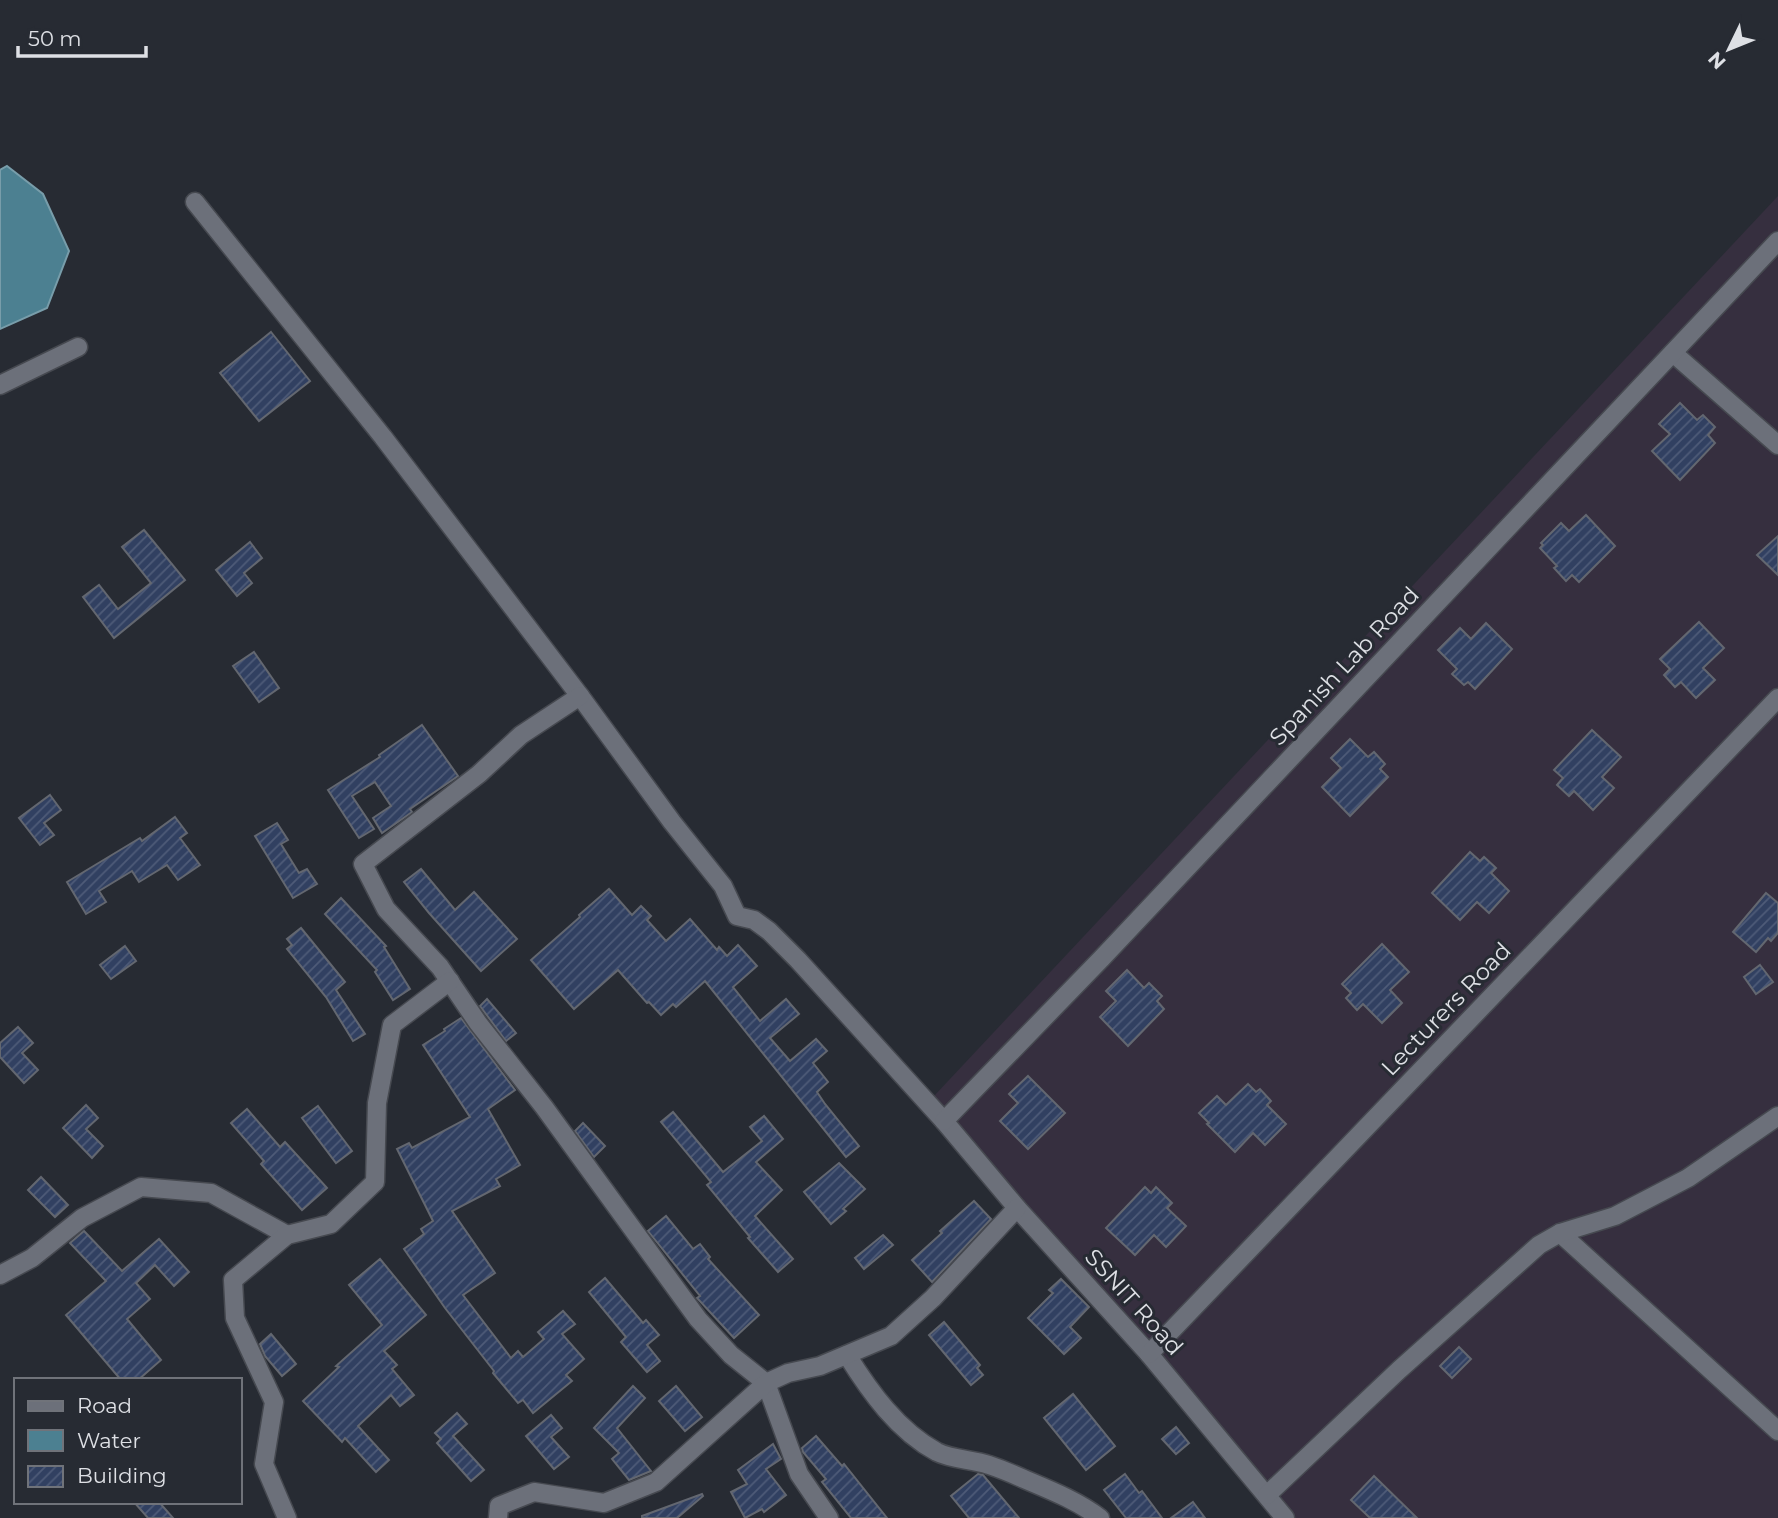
<svg xmlns="http://www.w3.org/2000/svg" width="1778" height="1518" font-family="Montserrat,sans-serif">
<style>
.education{fill:#362f3f}
.water{fill:#4c8091;stroke:#789daa;stroke-width:2}
.building{fill:url(#building-hatch);stroke:#636770;stroke-width:2}
.lines{fill:none;stroke-linecap:round;stroke-linejoin:round}
.minor-casing{stroke:#464950;stroke-width:21}
.minor{stroke:#6c707a;stroke-width:18}
.labels{text-anchor:middle;stroke-width:6;stroke-linejoin:round;paint-order:stroke}
.street-label{font-size:23px;fill:#dee0e5;stroke:#272b33}
</style>
<defs>
<pattern id="building-hatch" width="6" height="6" patternUnits="userSpaceOnUse" patternTransform="scale(1.75)"><rect width="6" height="6" fill="#314061"/><path d="M-1 1l2-2M0 6l6-6M5 7l2-2" fill="none" stroke="#4e5b78"/></pattern>
</defs>
<rect width="100%" height="100%" fill="#272b33"/>
<polygon class="education" points="1778,196 1778,1518 1293,1518 934,1096"/>
<polygon class="water" points="7,166 43,194 69,251 47,308 0,329 0,170"/>
<g class="building">
<polygon points="271,332 310,381 259,421 220,373"/>
<polygon points="1680,403 1697,420 1703,415 1715,427 1708,435 1715,443 1680,480 1652,451 1670,434 1659,424"/>
<polygon points="1586,515 1615,546 1579,582 1572,575 1566,581 1554,568 1557,566 1540,548 1543,545 1541,543 1561,523 1569,531"/>
<polygon points="144,530 185,580 114,638 83,597 99,585 118,609 151,583 122,547"/>
<polygon points="1778,536 1778,575 1757,555"/>
<polygon points="250,542 262,558 244,573 252,583 237,596 216,570"/>
<polygon points="1699,622 1724,648 1703,668 1715,680 1696,698 1681,682 1675,687 1664,675 1670,669 1660,659"/>
<polygon points="1486,623 1512,649 1475,689 1468,682 1464,685 1452,674 1457,669 1438,650 1460,628 1471,639"/>
<polygon points="254,652 279,688 259,702 233,666"/>
<polygon points="422,725 458,776 410,809 412,812 382,833 373,818 391,806 375,782 352,796 374,829 359,838 328,790 380,757 379,755"/>
<polygon points="1592,730 1621,757 1602,777 1614,788 1593,810 1574,791 1569,796 1557,785 1563,778 1554,770"/>
<polygon points="1350,739 1368,757 1374,752 1385,764 1380,769 1388,777 1350,816 1322,787 1341,768 1331,758"/>
<polygon points="50,795 61,810 44,823 54,835 40,845 19,818"/>
<polygon points="175,817 187,833 180,838 200,865 178,880 167,865 139,882 132,871 99,891 106,902 86,914 67,882 140,838 142,841"/>
<polygon points="277,823 288,840 281,844 299,873 307,869 317,884 293,898 255,836"/>
<polygon points="1470,852 1480,861 1484,857 1496,868 1491,873 1509,891 1489,913 1477,902 1460,920 1432,893"/>
<polygon points="421,869 455,910 474,892 517,939 481,971 429,913 404,882"/>
<polygon points="609,889 632,915 641,906 651,916 647,920 666,941 690,919 717,950 719,947 727,956 738,945 757,966 733,987 760,1021 786,999 799,1014 770,1038 790,1061 816,1039 827,1051 813,1063 828,1082 817,1092 825,1104 859,1146 846,1157 705,981 676,1007 673,1004 661,1015 649,1002 647,1003 618,970 574,1009 531,960 580,917 579,915"/>
<polygon points="1766,893 1778,903 1778,933 1771,941 1768,938 1756,952 1733,932"/>
<polygon points="341,898 386,946 384,947 410,989 393,1000 375,972 377,970 325,914"/>
<polygon points="301,928 345,982 336,990 365,1034 353,1041 326,997 287,949 292,945 287,939"/>
<polygon points="1382,944 1409,972 1390,990 1402,1003 1382,1023 1363,1004 1357,1010 1346,998 1351,993 1342,984"/>
<polygon points="125,946 136,961 111,979 100,965"/>
<polygon points="1760,965 1773,982 1756,994 1744,977"/>
<polygon points="1127,970 1144,988 1149,983 1162,996 1157,1001 1164,1009 1128,1046 1100,1017 1116,1001 1106,991"/>
<polygon points="487,999 516,1033 506,1041 480,1006"/>
<polygon points="461,1018 515,1090 488,1109 520,1165 496,1179 500,1186 452,1211 495,1273 463,1295 511,1358 518,1351 523,1357 544,1339 538,1332 563,1311 575,1324 562,1334 584,1359 566,1375 572,1381 533,1413 523,1400 518,1403 493,1373 494,1371 445,1308 404,1249 424,1234 421,1229 433,1221 397,1149 409,1143 412,1148 470,1117 423,1045 445,1031 444,1029"/>
<polygon points="18,1027 33,1043 22,1053 38,1070 24,1083 0,1057 0,1043"/>
<polygon points="1028,1076 1065,1113 1028,1149 1000,1121 1018,1103 1009,1094"/>
<polygon points="1248,1084 1256,1092 1260,1089 1271,1101 1267,1105 1286,1124 1265,1145 1253,1133 1235,1152 1207,1124 1209,1123 1199,1113 1217,1096 1226,1105"/>
<polygon points="86,1105 98,1118 86,1129 103,1146 92,1158 63,1128"/>
<polygon points="318,1106 352,1151 336,1163 302,1118"/>
<polygon points="247,1109 280,1147 285,1142 327,1188 302,1210 261,1164 264,1161 231,1123"/>
<polygon points="673,1112 723,1172 762,1141 750,1127 764,1116 783,1139 756,1162 782,1190 755,1216 793,1259 778,1272 748,1238 750,1237 707,1185 711,1182 661,1122"/>
<polygon points="583,1123 605,1146 594,1157 575,1131"/>
<polygon points="839,1163 865,1189 843,1209 846,1211 831,1224 804,1192"/>
<polygon points="41,1177 68,1205 55,1217 28,1190"/>
<polygon points="1145,1187 1151,1193 1156,1187 1172,1203 1167,1208 1186,1226 1166,1247 1154,1235 1135,1255 1106,1228"/>
<polygon points="974,1201 991,1219 932,1282 912,1260 942,1233 940,1231"/>
<polygon points="666,1216 693,1249 700,1244 710,1257 708,1259 759,1315 734,1338 697,1298 700,1296 648,1231"/>
<polygon points="84,1231 122,1271 159,1239 189,1272 174,1286 155,1265 136,1283 150,1299 127,1319 161,1360 138,1380 121,1380 66,1315 106,1281 70,1243"/>
<polygon points="883,1235 893,1245 864,1269 855,1258"/>
<polygon points="380,1259 426,1315 384,1351 397,1365 392,1369 414,1395 400,1406 391,1395 358,1426 389,1460 376,1472 345,1438 342,1442 303,1401 339,1367 336,1366 382,1325 349,1285"/>
<polygon points="605,1278 643,1323 646,1320 659,1335 647,1345 660,1361 647,1372 621,1342 626,1337 589,1292"/>
<polygon points="1061,1279 1089,1307 1070,1327 1081,1338 1064,1354 1028,1318 1053,1293 1049,1290"/>
<polygon points="944,1322 980,1365 977,1368 983,1375 971,1385 929,1335"/>
<polygon points="271,1334 296,1364 282,1376 265,1356 260,1344"/>
<polygon points="1459,1347 1471,1359 1452,1378 1440,1366"/>
<polygon points="633,1386 645,1398 617,1428 651,1471 629,1480 612,1459 619,1453 594,1428"/>
<polygon points="676,1386 702,1417 685,1431 659,1401"/>
<polygon points="1073,1394 1115,1446 1086,1470 1044,1418"/>
<polygon points="457,1413 467,1424 453,1436 484,1470 471,1481 437,1443 441,1439 435,1433"/>
<polygon points="551,1415 562,1428 551,1437 569,1457 554,1469 526,1436"/>
<polygon points="1176,1427 1189,1443 1176,1454 1162,1439"/>
<polygon points="816,1436 842,1466 844,1464 887,1518 851,1518 822,1482 826,1479 803,1452 802,1448"/>
<polygon points="773,1444 781,1459 766,1469 786,1495 764,1512 762,1509 745,1518 731,1492 747,1484 738,1470"/>
<polygon points="978,1474 983,1475 1019,1518 969,1518 951,1496"/>
<polygon points="1125,1474 1139,1493 1142,1491 1162,1518 1126,1518 1104,1490"/>
<polygon points="1374,1476 1417,1518 1370,1518 1351,1500"/>
<polygon points="702,1494 703,1496 677,1518 642,1518 642,1516"/>
<polygon points="134,1502 159,1502 173,1518 148,1518"/>
<polygon points="1193,1502 1205,1518 1171,1518"/>
</g>
<g class="lines">
<defs>
<g id="minor">
<polyline points="195,202 383,437 580,696 672,822 723,886 737,916 754,920 769,931 798,960 944,1121 1017,1208 1149,1354 1285,1518"/>
<polyline points="1673,353 1778,445"/>
<polyline points="0,385 78,347"/>
<polyline points="580,696 521,735 479,774 363,864 386,909 440,967 478,1023 544,1107 698,1319 731,1355 766,1383 799,1474 829,1518"/>
<polyline points="944,1121 1102,958 1778,241"/>
<polyline points="1560,1233 1778,1431"/>
<polyline points="0,1275 32,1258 82,1218 141,1187 211,1193 287,1235"/>
<polyline points="1149,1354 1778,698"/>
<path d="M847,1355C870,1392 898,1431 937,1452C953,1460 973,1459 989,1465C1001,1469 1013,1474 1024,1479C1050,1490 1078,1501 1100,1518"/>
<polyline points="1267,1495 1399,1370 1539,1245 1560,1233 1615,1216 1688,1178 1778,1116"/>
<polyline points="287,1518 264,1464 274,1402 235,1318 233,1280 287,1235 331,1224 375,1182 377,1103 392,1025 450,981"/>
<polyline points="498,1518 499,1506 534,1492 604,1503 656,1482 766,1383 788,1373 820,1366 891,1336 933,1298 1017,1208"/>
</g>
</defs>
<use href="#minor" class="minor-casing"/>
<use href="#minor" class="minor"/>
</g>
<g class="labels">
<g class="street-label">
<text transform="translate(1344 666) rotate(-47)" y="8">Spanish Lab Road</text>
<text transform="translate(1446 1009) rotate(-46)" y="8">Lecturers Road</text>
<text transform="translate(1134 1302) rotate(48)" y="8">SSNIT Road</text>
</g>
</g>
<rect x="14" y="1378" width="228" height="126" fill="#272b33" stroke="#70737a" stroke-width="2"/>
<rect x="28" y="1401" width="35" height="10" fill="#6c707a" stroke="#70737a" stroke-width="2"/>
<text x="77" y="1413" font-size="21" fill="#dee0e5">Road</text>
<rect x="28" y="1430" width="35" height="21" fill="#4c8091" stroke="#70737a" stroke-width="2"/>
<text x="77" y="1448" font-size="21" fill="#dee0e5">Water</text>
<rect x="28" y="1466" width="35" height="21" fill="url(#building-hatch)" stroke="#70737a" stroke-width="2"/>
<text x="77" y="1483" font-size="21" fill="#dee0e5">Building</text>
<g transform="translate(1729 49) rotate(227)" stroke="#272b33" stroke-width="5" paint-order="stroke">
<path d="M0-5L12 26L0 18L-12 26Z" fill="#dee0e5"/>
<text y="-10" font-size="19" font-weight="bold" text-anchor="middle" fill="#dee0e5">N</text>
</g>
<path d="M18 46v10h128v-10" fill="none" stroke="#dee0e5" stroke-width="3.5"/>
<text x="28" y="46" font-size="21" fill="#dee0e5" stroke="#272b33" stroke-width="5" paint-order="stroke">50 m</text>
</svg>
